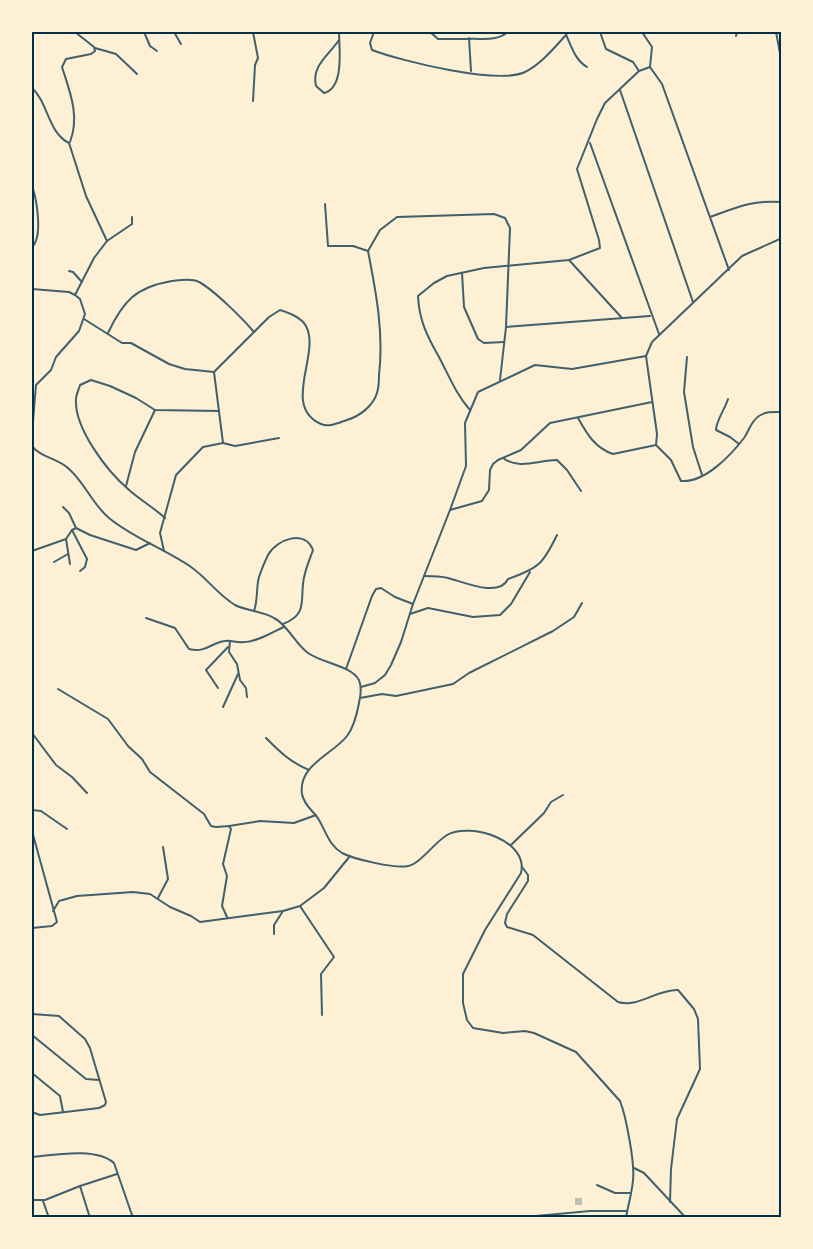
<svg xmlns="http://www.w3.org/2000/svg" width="813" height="1249" viewBox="0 0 813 1249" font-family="Quicksand,sans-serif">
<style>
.building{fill:#bec0b2}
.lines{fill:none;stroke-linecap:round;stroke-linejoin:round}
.minor{stroke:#3f606c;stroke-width:2}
.tertiary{stroke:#3f606c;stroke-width:2}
.neatline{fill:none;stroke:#003049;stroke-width:2}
</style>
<rect width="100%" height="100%" fill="#fdf0d5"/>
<!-- building -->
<rect class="building" x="575" y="1198" width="7" height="7"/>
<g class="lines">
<!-- minor -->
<g class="minor">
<polyline points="144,32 150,46 157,51"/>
<polyline points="174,32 181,44"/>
<path d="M339,32C339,47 345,88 324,93L316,86C311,66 329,55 339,40"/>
<path d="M374,32L370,43L372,50C401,61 498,85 525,72C541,64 554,48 566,35L568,32"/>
<path d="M430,32L438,39C448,39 458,39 467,39C483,38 495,42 508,32"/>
<polyline points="600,32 606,49 633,62 639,71"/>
<polyline points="642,32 652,47 650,67"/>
<polyline points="776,32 780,53"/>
<path d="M566,35C572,47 575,60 587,67"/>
<polyline points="736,36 737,32"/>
<polyline points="469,38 471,71"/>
<polyline points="95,48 116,54 137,74"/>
<polyline points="650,67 662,84 729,270"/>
<path d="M32,88C48,102 48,133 69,143L86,196L107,241L94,258L75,295"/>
<polyline points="620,90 693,302"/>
<polyline points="253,101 255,65 258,58 253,32"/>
<path d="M70,142C80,116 70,92 62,67L66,59L91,54L95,51L94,47L75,32"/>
<polyline points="590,143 659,334"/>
<path d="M32,186C37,200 43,237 32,247"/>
<polyline points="325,204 328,246 353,246 368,251 380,230 397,217 494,214 505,218 510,228 506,327 500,380"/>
<path d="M710,217C738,207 751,200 782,202"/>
<polyline points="107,241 132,224 132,217"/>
<polyline points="569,260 622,318"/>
<polyline points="69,271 73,272 82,282"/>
<polyline points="462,273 464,307 478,339 484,343 504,342"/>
<polyline points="84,319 122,343 131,343 169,364 185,369 214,372"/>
<polyline points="506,327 650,316"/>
<path d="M108,333C123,301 136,287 172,281C180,280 192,278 199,282C214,290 243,319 254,332"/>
<polyline points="687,357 684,392 693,447 702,475"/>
<path d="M214,372L269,317L280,310C290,313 301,317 306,326C321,354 281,406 321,424C329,428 340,422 347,420C360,416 373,406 377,393C379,387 379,380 379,375C384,333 376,292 368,251"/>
<path d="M728,399C725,409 716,421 716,430L730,437L739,444"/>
<path d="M470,410C456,394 449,376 439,357C427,336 419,320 418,296L434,283L447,276L484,268L569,260L600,248L599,240L577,169L597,119L605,103L639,71L650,67"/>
<path d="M578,418C587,434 595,448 613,454L656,445L657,434L646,356L652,342L742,256L782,238"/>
<polyline points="223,443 235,446 279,438"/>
<path d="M656,445L671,460L681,481C705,483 731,455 744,438C749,431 751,421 759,416C767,411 773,412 782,412"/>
<path d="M503,458C519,470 539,460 557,460L567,470L581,491"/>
<polyline points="126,486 135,452 155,410"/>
<polyline points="63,507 69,513 76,528"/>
<polyline points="450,510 482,501 489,490 490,470 493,464 498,460 521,450 550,423 652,402"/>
<path d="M165,518C153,507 140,500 128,489C107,471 74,428 76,399C76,395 79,389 80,385L91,380L110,386L136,398L155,410L219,411"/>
<polyline points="72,530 87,559 85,567 80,571"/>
<polyline points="66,539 70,564"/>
<polyline points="32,551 66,539 72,530 76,528 90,535 136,550 150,543"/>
<polyline points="164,551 160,533 176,475 203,447 223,443 214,372"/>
<polyline points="54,562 68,554"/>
<path d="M424,576C432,576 440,576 448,578C464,582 499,598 508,579C539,568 543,564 557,535"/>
<path d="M254,611C258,600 256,588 259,577C261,571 265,561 268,555C277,539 305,529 313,550C309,561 304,572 303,584C301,603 306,615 283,624"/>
<polyline points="410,614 428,608 473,617 500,615 511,604 530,572"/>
<path d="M146,618L175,628L189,649C207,653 210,643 225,641C231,640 237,643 244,642C257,642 272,632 284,627"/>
<polyline points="230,641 229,652 237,664 240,680 246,688 247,697"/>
<polyline points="346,669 372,596 376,589 381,588 395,597 413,604"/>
<polyline points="361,687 375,683 385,675 391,665 401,642 413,604 450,510 466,466 465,423 478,392 535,365 572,369 646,356"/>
<polyline points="218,688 206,670 228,647"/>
<polyline points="58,689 108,719 128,746 142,759 150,772 204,814 211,826 216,827 229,826 231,829 223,864 227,876 222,906 227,917"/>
<polyline points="360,698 382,694 396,696 453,684 469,673 553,631 574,617 582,603"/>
<polyline points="223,707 238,674"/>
<polyline points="32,733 56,765 72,777 87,793"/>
<path d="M266,738C280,752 290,762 309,770"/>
<polyline points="32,810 41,811 67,829"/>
<polyline points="229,826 260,821 294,823 316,815"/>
<polyline points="32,831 57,922 52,926 32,928"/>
<polyline points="511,845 544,813 551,802 563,795"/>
<path d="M522,867L528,875V881L507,914L505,923L507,927L533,935L618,1002C639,1008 657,989 678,990L694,1009L698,1019L700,1069L677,1119L671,1169L670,1202"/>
<polyline points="158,898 168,879 163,847"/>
<polyline points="300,906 334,957 321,974 322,1015"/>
<polyline points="53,911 59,901 77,896 133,892 150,894 170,907 191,916 200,922 283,911 300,906 324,888 350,856"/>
<polyline points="274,934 274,925 283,911"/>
<polyline points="32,1014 59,1016 85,1039 90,1048 106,1102 105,1105 99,1108 40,1115 32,1112"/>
<polyline points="32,1035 86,1079 99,1080"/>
<polyline points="32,1073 60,1096 63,1112"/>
<path d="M32,1157C54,1155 96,1147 114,1163L133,1218"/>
<polyline points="634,1168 644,1173 686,1218"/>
<polyline points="597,1185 615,1193 631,1193"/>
<polyline points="80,1186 90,1218"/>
<polyline points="32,1200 45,1200 80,1186 117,1174"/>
<polyline points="43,1201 49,1218"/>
<polyline points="514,1218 590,1211 627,1211"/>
</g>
<!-- tertiary -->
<g class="tertiary">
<polyline points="32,289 69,292 75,295 80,299 85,314 79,331 56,357 51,370 36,385 32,433"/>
<path d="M32,446C41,458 58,458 69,469C85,483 93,505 109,518C133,538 165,549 191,567C207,578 218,595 235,605C247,611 262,611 274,618C288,625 295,644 308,653C324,664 350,665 359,680C362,688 361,695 359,703C357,714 354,727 347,736C332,755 298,765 302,794C304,806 314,811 319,820C326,832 329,845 342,853C353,859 396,869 408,866C420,864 435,842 447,835C470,822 529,840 521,873L485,930L463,974V1003L467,1020L473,1028L503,1033L525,1031L534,1033L576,1052L620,1101C626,1116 635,1163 633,1180C632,1193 628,1205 626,1218"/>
</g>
</g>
<!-- border -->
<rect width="813" height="1249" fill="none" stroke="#fdf0d5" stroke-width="66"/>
<rect x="33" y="33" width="747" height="1183" class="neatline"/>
</svg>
